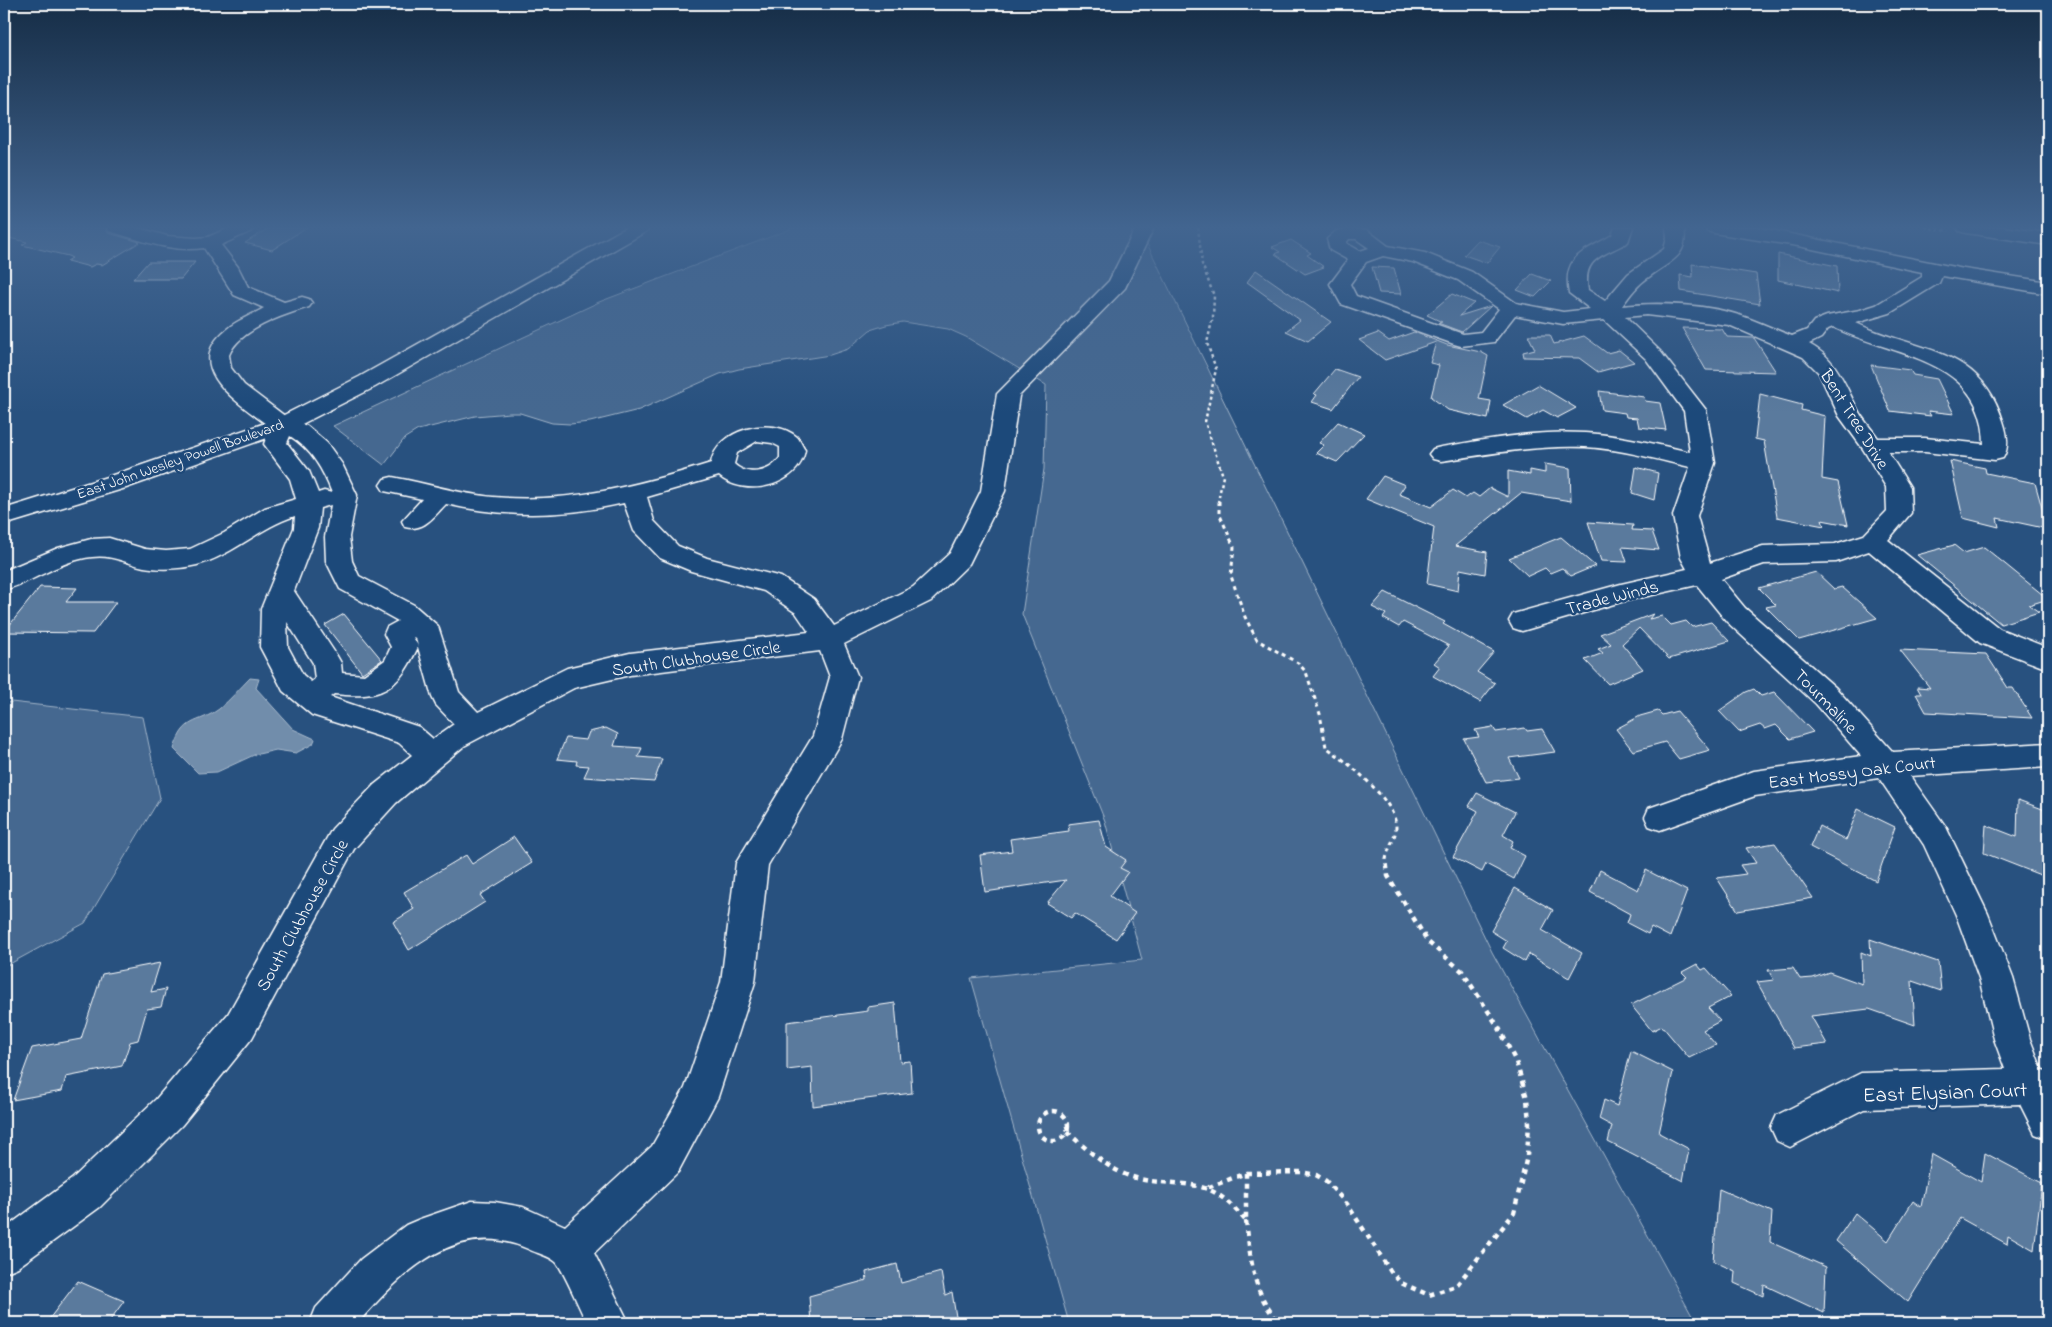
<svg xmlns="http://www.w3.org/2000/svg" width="2052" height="1327" viewBox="0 0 2052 1327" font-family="'Indie Flower',sans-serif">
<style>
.green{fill:#446890;stroke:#a2b4c8}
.water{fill:#718dab;stroke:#aabbcd}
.building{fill:#5a7a9d;stroke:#fff}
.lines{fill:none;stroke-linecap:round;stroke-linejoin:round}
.minor-casing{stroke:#fff;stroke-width:3}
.major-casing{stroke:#fff;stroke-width:3}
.path-far2{stroke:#fff;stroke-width:2.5;stroke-dasharray:3 3;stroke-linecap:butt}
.path-far1{stroke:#fff;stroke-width:3;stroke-dasharray:4 4;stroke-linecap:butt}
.path{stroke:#fff;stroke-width:4.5;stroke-dasharray:5 5;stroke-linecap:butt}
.minor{fill:#1f4a7a;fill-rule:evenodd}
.major{fill:#1f4a7a;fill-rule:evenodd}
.labels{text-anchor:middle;stroke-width:5;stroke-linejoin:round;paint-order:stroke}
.far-street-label{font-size:15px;fill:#fff;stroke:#1f4a7a}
.street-label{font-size:18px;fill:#fff;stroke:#1f4a7a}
.near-street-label{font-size:21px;fill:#fff;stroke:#1f4a7a}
</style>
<rect width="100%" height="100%" fill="#28517f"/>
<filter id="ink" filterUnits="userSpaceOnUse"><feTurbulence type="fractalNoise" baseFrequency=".02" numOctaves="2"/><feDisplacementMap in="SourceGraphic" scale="10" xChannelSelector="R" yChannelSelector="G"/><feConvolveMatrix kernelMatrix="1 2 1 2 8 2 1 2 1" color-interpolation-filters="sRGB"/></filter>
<g filter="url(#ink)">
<!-- green -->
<g class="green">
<polygon points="796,227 1139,227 1492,952 1696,1323 1069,1323 971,978 1142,960 1105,821 1022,614 1044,469 1046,385 966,337 948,329 903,322 886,325 870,330 848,349 830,355 739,369 720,374 639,410 590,422 570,424 552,423 520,413 510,413 475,416 418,430 405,438 384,465 333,426 599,302"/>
<polygon points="11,702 143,717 160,798 85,923 4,967 4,704"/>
</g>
<!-- water -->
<path class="water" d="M250,678L259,679L256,688L293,729L315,739L313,744L296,753L276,750L254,755L217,772L198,773L174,749C184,716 197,725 219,709C230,700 240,688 250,678Z"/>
<!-- building -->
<g class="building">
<polygon points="4,227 105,227 108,233 140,242 102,265 96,264 90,267 67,261 72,258 68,256 22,245 27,242 4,237"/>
<polygon points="270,227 307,227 272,250 245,243"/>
<polygon points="1291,240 1311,253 1307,255 1324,267 1305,274 1275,254 1280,252 1272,247"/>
<polygon points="1478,240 1500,247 1487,263 1464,255"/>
<polygon points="1778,254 1837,266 1838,293 1778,280"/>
<polygon points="148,262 195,262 181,279 133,279"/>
<polygon points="1692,264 1756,274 1760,304 1681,291 1680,275 1693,277"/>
<polygon points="1372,267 1394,268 1401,294 1379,293"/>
<polygon points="1256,270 1331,322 1308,341 1286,331 1300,320 1247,282"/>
<polygon points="1532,274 1551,281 1535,297 1517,290"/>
<polygon points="1452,294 1474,303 1459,316 1491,306 1462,332 1438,323 1442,322 1427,315"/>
<polygon points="1682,328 1722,329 1727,337 1754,338 1776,372 1706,370"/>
<polygon points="1414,332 1447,345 1481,352 1488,356 1479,399 1491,401 1488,419 1448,410 1431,397 1439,365 1430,363 1436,342 1385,360 1359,340 1378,333 1389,341"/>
<polygon points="1528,335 1550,335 1554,344 1584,336 1607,353 1619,350 1634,362 1598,372 1579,358 1524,357 1523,352 1535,349"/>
<polygon points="1871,365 1910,370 1913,375 1937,379 1954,414 1928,411 1931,416 1890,411"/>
<polygon points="1335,369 1358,377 1333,409 1312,402 1317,395 1314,394"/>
<polygon points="1538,385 1576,408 1557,418 1543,410 1527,419 1503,405"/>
<polygon points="1599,391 1644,397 1645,401 1660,403 1666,430 1639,427 1637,418 1626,417 1625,413 1602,410"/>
<polygon points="1760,394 1802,405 1801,410 1825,416 1822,479 1838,482 1848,525 1822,520 1824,526 1777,517 1764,441 1755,439"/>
<polygon points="1338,422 1364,434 1337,462 1316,453 1324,445 1319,443"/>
<polygon points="1950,461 1985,468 1986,473 2035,483 2048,529 1997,518 1999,527 1963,518"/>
<polygon points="1545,464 1570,468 1571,501 1521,493 1455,546 1487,552 1485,574 1460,569 1458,591 1427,584 1434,527 1366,499 1383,476 1405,485 1399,494 1431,507 1453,490 1466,498 1473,493 1479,497 1490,488 1508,497 1508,471 1530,475 1530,470 1545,473"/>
<polygon points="1636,467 1658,473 1654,500 1632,493"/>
<polygon points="1588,522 1633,525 1632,530 1652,531 1659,550 1622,547 1627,562 1601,561"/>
<polygon points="1561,537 1595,566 1571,576 1562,568 1550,573 1545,568 1528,576 1509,558"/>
<polygon points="1954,545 1964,553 1984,547 2048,599 2029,605 2039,612 2001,624 1917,555"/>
<polygon points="1816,572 1834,589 1842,587 1877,618 1799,640 1766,607 1776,605 1759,588"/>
<polygon points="40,587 77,588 66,602 116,602 93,633 4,632"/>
<polygon points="1385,592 1445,622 1443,624 1494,652 1477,672 1495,683 1480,702 1433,676 1440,667 1434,663 1449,646 1403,622 1399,627 1383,618 1386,614 1372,607"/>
<polygon points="344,614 382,660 362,673 325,625"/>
<polygon points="1653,614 1649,619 1662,616 1671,625 1686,621 1692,627 1711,622 1729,641 1669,659 1639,628 1622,644 1643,669 1608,684 1585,660 1603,653 1598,649 1611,644 1600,634"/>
<polygon points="1900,650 1986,654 2008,688 2013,688 2032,718 1926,712 1916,694 1921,694 1917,687 1930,688"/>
<polygon points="1754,689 1761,696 1774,692 1813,732 1790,739 1776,725 1765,729 1760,725 1739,732 1719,711 1746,692"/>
<polygon points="1658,711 1662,715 1677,711 1710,750 1679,759 1665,742 1633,751 1616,729 1640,716"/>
<polygon points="1493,727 1496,732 1525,728 1527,731 1542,729 1555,752 1509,758 1519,778 1486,782 1464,739 1479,737 1475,730"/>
<polygon points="606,728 618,734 614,746 642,748 638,757 662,759 654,782 584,777 589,766 576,765 577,761 557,759 566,738 586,740 589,732"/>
<polygon points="1477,793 1515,812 1503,835 1513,841 1510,848 1525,856 1514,879 1486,864 1482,872 1453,857 1478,811 1469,806"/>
<polygon points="2018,800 2048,811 2048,878 1984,853 1986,825 2017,837"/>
<polygon points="1858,809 1895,827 1876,881 1810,847 1819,826 1846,840"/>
<polygon points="1099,820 1106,847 1126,860 1120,868 1128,872 1110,896 1135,913 1116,939 1075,913 1071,918 1047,903 1066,880 985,892 980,855 1012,851 1010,839 1069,831 1068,824"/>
<polygon points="514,837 532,863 480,895 485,902 409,950 393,922 414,909 404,892 466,855 472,864"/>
<polygon points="1775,843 1813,898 1738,911 1717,878 1746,874 1740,865 1756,863 1746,848"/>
<polygon points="1600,870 1638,890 1646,870 1687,891 1670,937 1651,927 1648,934 1627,923 1630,914 1590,892"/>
<polygon points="1515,888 1553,910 1542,930 1582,953 1569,978 1529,954 1525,962 1503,948 1507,941 1491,931"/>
<polygon points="1870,939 1938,962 1941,991 1912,981 1915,1025 1869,1009 1811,1016 1827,1044 1794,1048 1757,982 1774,980 1768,970 1793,968 1800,979 1813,978 1829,972 1862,984 1861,952 1871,956"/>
<polygon points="160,963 151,992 166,989 161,1007 147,1009 138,1040 130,1042 122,1066 66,1077 62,1091 13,1100 32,1048 81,1039 102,974"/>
<polygon points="1697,964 1702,970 1706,968 1731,996 1708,1008 1720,1021 1703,1030 1716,1045 1689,1058 1662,1026 1652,1031 1631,1005 1687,977 1682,972"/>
<polygon points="895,1003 900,1062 910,1061 912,1093 813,1106 812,1067 787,1070 787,1022 868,1011 868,1007"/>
<polygon points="1631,1051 1673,1072 1659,1133 1689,1149 1683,1181 1608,1142 1612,1126 1599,1119 1604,1100 1617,1106"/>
<polygon points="1985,1153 2042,1183 2034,1250 2008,1235 2007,1244 1960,1218 1908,1302 1836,1241 1855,1213 1888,1241 1913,1201 1921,1207 1931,1154 1981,1182"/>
<polygon points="1719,1189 1772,1212 1770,1242 1826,1267 1824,1313 1764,1285 1763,1296 1734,1283 1735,1271 1713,1261"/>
<polygon points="897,1264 901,1283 941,1272 945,1295 952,1292 957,1323 893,1323 892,1318 872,1323 811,1323 809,1296 867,1280 866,1272"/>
<polygon points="78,1281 124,1301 108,1323 46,1323"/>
</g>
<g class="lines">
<!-- minor casing -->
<g class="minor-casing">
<g id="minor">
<path d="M107,227H135L167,236L196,238L208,237L231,227H254L252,231L221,245L238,267L248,287L284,302L302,297L309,299L312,303L309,307C284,315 239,329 229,355L231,368L244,385L290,420L307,426L327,443L342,464L357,495L349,537L352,561L359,576L414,605L438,626L459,692L478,712L567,668L630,653L809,632L796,613L764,591L691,571L660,558L634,531L624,503C564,517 506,518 446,504C434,516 424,532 405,527L402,521L422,499L384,491L380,485L384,479L392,477C426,483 459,494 493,497C568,504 640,485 711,463C717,429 772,415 797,437C800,440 802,446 805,450C799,487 745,498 719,476L647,497L654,521L678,546L707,558L781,577L814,599L834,626L913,587L950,553L981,491L997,394L1109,281L1136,227H1154L1125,288L1019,396L1005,491L969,564L931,601L844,644L858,677L842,739L768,865L755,982L718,1097L678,1172L594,1253L629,1323H587C581,1312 563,1269 556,1262C550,1256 536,1253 528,1249C457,1217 401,1273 358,1323H310L316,1308L361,1259L406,1225L420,1219L472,1201L495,1202L523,1207L565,1226L652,1146L685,1088L721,982L736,863L813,736L830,677L820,651L630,675L574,688L464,746L396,803L354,849L252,1038L182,1125L100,1207L18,1267L4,1273V1229L72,1179L156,1099L228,1014L332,829L374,785L412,755L399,743L312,715L283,691L279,683L260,647L261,609L294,528L295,516C260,527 233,555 197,565C181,569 160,570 144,567C126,563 111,554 92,557C61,560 34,582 4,590V571L58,548L91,539L109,538L145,549L166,551L190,549L224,533L265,508L296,499L290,479L264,444L270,427C240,404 179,367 227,329C237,320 252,315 264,308L234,295L204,248C172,253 140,240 109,231ZM290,436C312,450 323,470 332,493L324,491L318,493L309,471L287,443ZM757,441L772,443L780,447V458C769,473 748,477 734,464L737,453ZM331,505L325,537L326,561L340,589L398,621L387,627L384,634L391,647L385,660L364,675L342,673L341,663L337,656L294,591L318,528L320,508ZM287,622L313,663L315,679L311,682L303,675L288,647ZM413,637L416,638L418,646ZM418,647L432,697L436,705L454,724L433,739L419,727L330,697L334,694C382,699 397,691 418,647Z"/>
<path d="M1615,227H1633L1628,242C1604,256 1582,257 1588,290L1605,301L1628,274L1664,249L1667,238L1666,227H1684C1689,258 1669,261 1649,277C1638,284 1630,295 1622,306C1658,302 1707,304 1742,316C1759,322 1776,330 1792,336L1807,330L1814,321L1827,316L1860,310L1876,305L1922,277V272L1798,246L1714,233L1707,231L1705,227H1756L1964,269L2048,282V294L1942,276L1939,283L1890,313L1856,323C1915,352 1980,345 2003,421C2007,433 2010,447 2003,458L1995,460L1925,452H1888L1910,487L1911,513L1888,540L2000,629L2048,648V669L1980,643L1869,551L1836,562L1764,564L1721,579L1745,608L1836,688L1893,752L2048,743V767L1910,776L1946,827L1988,914L2013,978L2030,1039L2042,1070L2048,1071V1139L2035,1134L2020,1104L1864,1109L1790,1147L1777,1141L1771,1128L1777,1115L1861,1073L2005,1069L1994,1039L1979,978L1956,915L1924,845L1879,778L1755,796L1660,830L1649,826L1645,817L1649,808L1754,771L1861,756L1816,704L1727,622L1697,585L1621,602L1522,631L1513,628L1509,621L1513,614L1621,584L1687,569L1681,558L1673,516L1690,467C1655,459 1620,449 1585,447C1537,445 1489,454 1441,461L1433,459L1429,454L1433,449L1441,447C1489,439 1537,430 1585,433C1620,435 1655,444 1690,452L1684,411L1646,359L1604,320L1563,324L1515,315L1494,342L1461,346L1454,344L1341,304L1330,284L1348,260L1330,250L1327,239L1336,231L1349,228L1367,230L1388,246L1425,253L1472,272L1516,303L1563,312L1590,309L1569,293C1562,255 1585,252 1612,235ZM1349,239H1356L1369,248L1360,251L1346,243ZM1383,256L1413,262L1458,280L1499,309L1481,332L1463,334L1356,296L1350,284L1366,262ZM1646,315L1729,325L1803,357L1819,373L1839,416L1863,449L1886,487L1887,511L1864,535L1835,544L1763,546L1710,563L1697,516L1715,463L1706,410L1660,351L1625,317ZM1833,327C1892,357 1984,357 1984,444L1925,438H1878C1872,429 1864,421 1859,412C1845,386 1838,359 1809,344L1821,338L1828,329Z"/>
<polygon points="1957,227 2004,227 2048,233 2048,245 1966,233 1959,231"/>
</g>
</g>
<!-- major casing -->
<g class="major-casing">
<polygon id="major" points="627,227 649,227 647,231 375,387 290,430 126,488 4,525 4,509 110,476 274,420 359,377"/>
</g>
<!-- path-far2 -->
<g class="path-far2">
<polyline points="1198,227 1202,264 1214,296 1213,317 1207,343 1216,369 1205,422 1223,476 1218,502"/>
<polyline points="1925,227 1949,231"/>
</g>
<!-- path-far1 -->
<path class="path-far1" d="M1219,501V513L1234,547L1231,576L1245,617L1257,640L1298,663L1306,672L1320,714L1326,747C1346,761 1396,800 1396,827C1396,838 1387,849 1386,860"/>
<!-- path -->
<g class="path">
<circle cx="1053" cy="1126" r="15"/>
<path d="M1067,1132C1088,1150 1109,1171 1136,1178C1160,1185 1189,1180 1212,1191C1226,1198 1236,1210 1246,1221V1173L1207,1188"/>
<polyline points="1246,1173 1301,1172 1316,1175 1326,1181 1347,1204 1391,1272 1401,1283 1429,1295 1456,1286 1514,1213 1527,1156 1529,1123 1527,1098 1516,1062 1499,1028 1462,971 1428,942 1388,876 1386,859"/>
<path d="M1246,1221C1251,1259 1252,1294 1280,1323"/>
</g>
<!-- minor -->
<use href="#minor" class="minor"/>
<!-- major -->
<use href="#major" class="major"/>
</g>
</g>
<!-- sky -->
<linearGradient id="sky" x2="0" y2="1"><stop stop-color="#162d46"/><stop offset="0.55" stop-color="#426590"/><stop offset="1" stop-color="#426590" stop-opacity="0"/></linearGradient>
<rect width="2052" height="413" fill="url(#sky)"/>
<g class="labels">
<!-- far-street labels -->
<g class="far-street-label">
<text transform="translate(180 459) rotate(-19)" y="5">East John Wesley Powell Boulevard</text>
</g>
<!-- street labels -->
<g class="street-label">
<text transform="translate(1855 419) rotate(58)" y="6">Bent Tree Drive</text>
<text transform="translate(1612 597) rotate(-14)" y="6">Trade Winds</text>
<text transform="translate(696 658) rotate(-8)" y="6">South Clubhouse Circle</text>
<text transform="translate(1826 701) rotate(46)" y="6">Tourmaline</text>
<text transform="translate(1852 772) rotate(-7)" y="6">East Mossy Oak Court</text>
<text transform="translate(302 915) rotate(-61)" y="6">South Clubhouse Circle</text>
</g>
<!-- near-street labels -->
<g class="near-street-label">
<text transform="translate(1945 1092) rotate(-2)" y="7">East Elysian Court</text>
</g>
</g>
<!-- margin -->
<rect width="2052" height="1327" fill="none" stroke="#1f4a7a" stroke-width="20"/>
<rect x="10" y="10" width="2032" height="1307" fill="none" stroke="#fff" stroke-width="2" filter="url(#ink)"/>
</svg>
